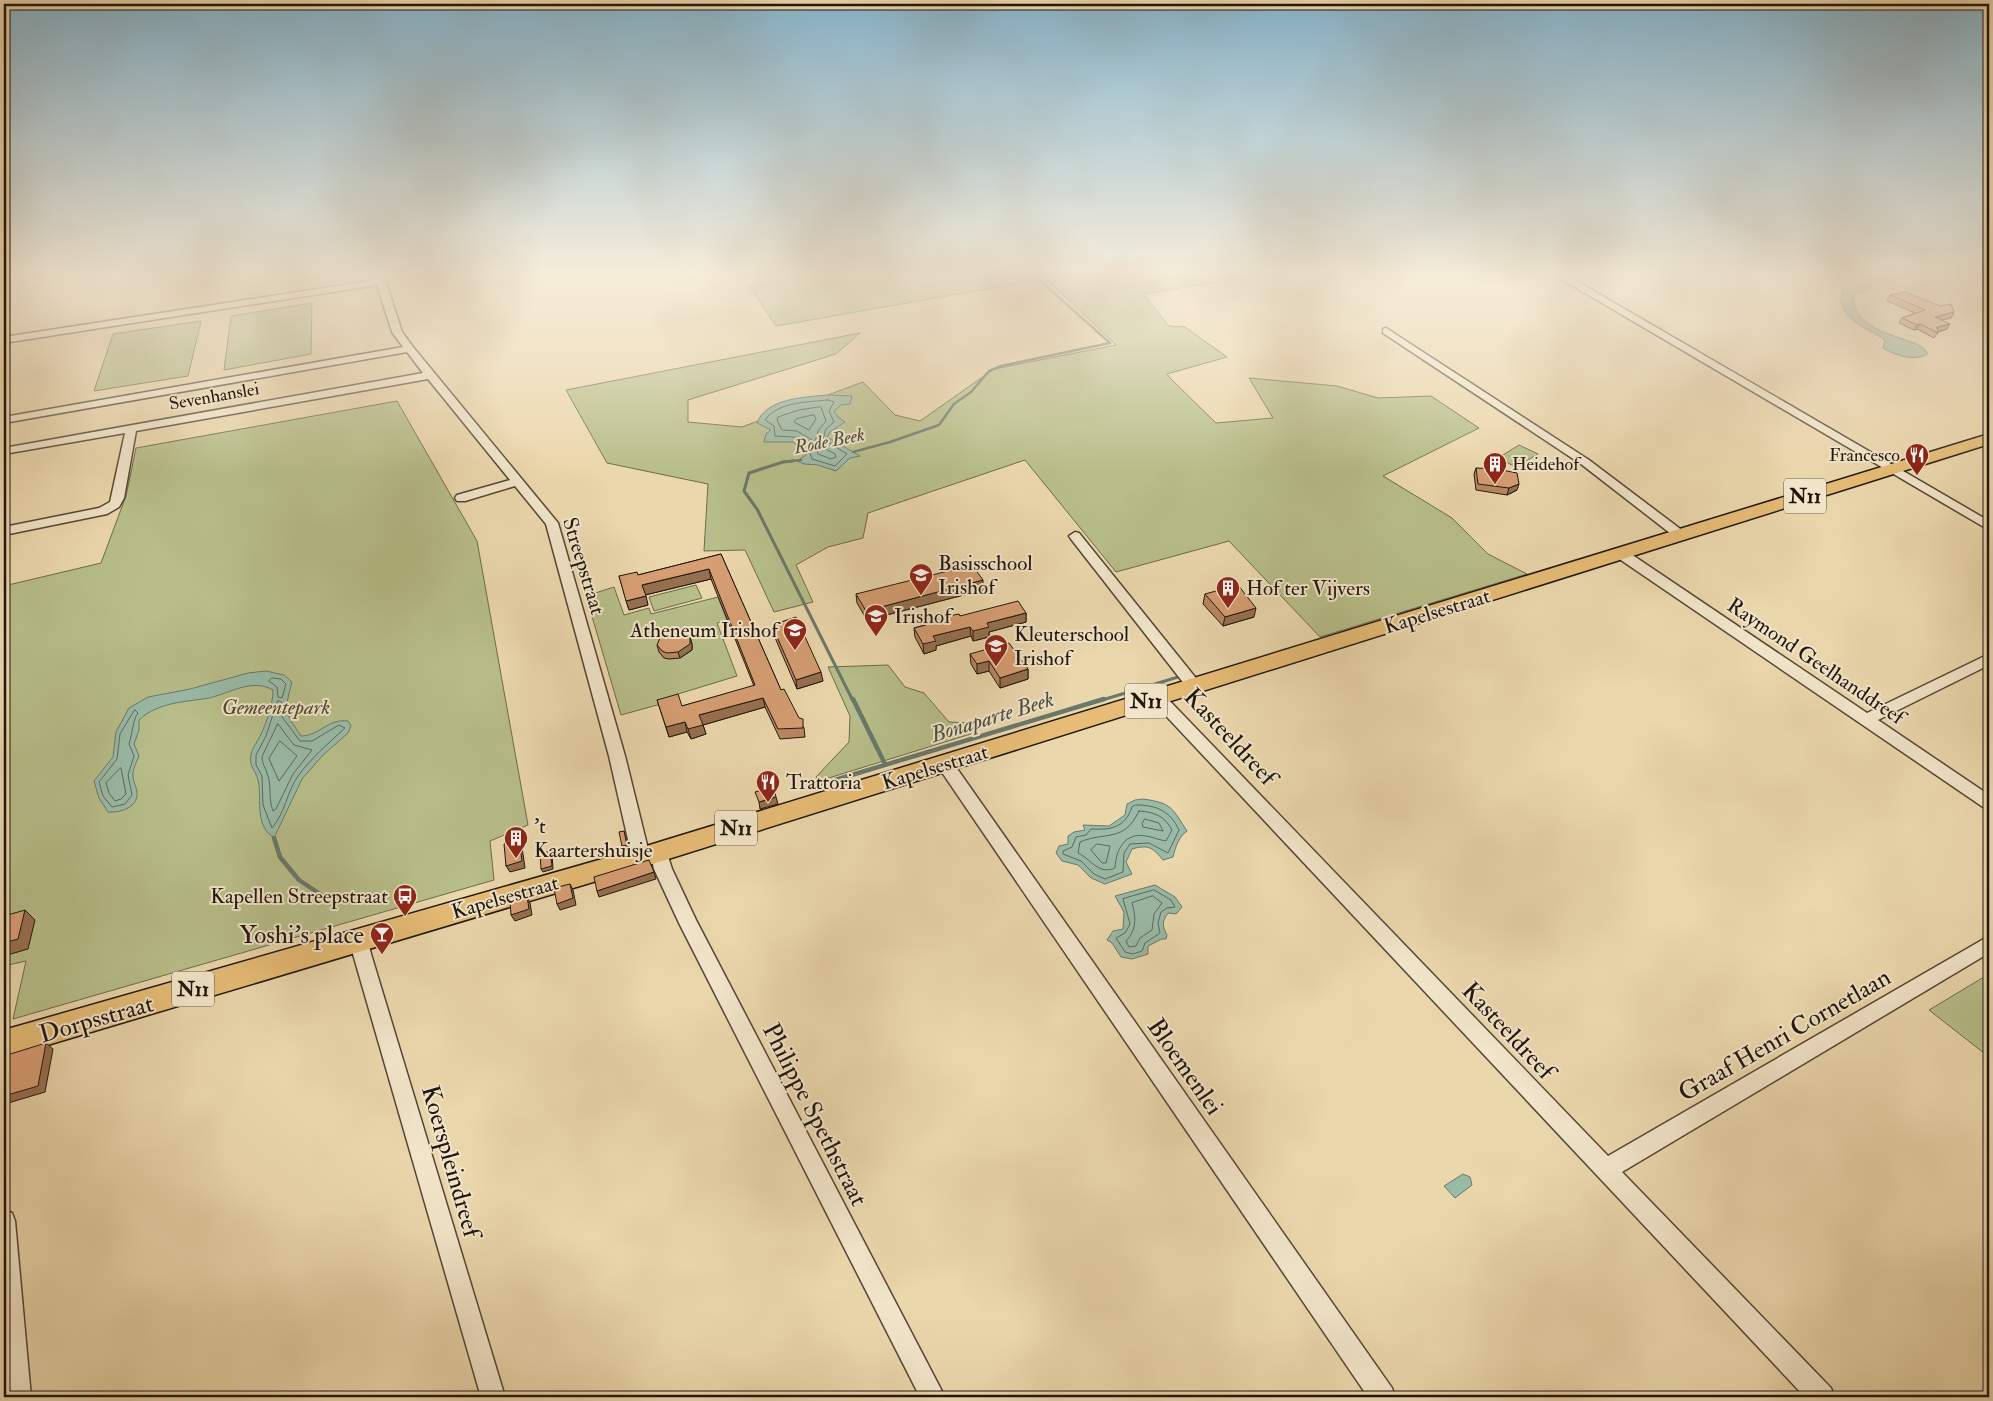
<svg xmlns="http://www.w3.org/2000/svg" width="1993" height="1401" viewBox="0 0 1993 1401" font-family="'IM FELL Double Pica',serif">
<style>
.green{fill:#b7be89;stroke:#6c6a4c}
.water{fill:#99baa7;stroke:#69786a}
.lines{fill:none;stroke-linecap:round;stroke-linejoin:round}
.shore{stroke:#5c685a;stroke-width:1}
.stream-far2{stroke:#69786a;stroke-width:2.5}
.stream-far1{stroke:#69786a;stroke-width:3}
.stream{stroke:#69786a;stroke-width:4.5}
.street-casing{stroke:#534636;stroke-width:3}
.primary-casing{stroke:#20160e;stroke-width:3}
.street{fill:#f2e5c9;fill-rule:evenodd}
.primary{fill:#e6bc76;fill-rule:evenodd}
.wall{fill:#b98863;stroke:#20160e}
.shaded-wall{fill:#966f50;stroke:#20160e}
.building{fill:#d79e73;stroke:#20160e}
.labels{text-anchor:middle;stroke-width:4;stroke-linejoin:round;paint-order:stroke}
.far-street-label{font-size:18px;fill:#20160e;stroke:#f2e5c9}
.far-poi-label{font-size:18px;fill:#20160e;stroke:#f2e5c9;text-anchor:end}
.far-water-label{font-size:19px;font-style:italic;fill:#4a4f44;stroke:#f2e5c9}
.shield{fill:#f2e5c9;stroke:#5f5446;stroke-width:1}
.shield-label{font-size:20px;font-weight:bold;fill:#20160e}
.poi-label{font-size:21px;fill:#20160e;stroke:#f2e5c9;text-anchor:start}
.street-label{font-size:21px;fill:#20160e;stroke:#f2e5c9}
.park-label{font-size:21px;font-style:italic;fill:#4d4833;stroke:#f2e5c9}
.water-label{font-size:22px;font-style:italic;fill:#4a4f44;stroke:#f2e5c9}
.near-street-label{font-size:25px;fill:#20160e;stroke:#f2e5c9}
.near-poi-label{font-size:25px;fill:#20160e;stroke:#f2e5c9;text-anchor:end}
</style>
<rect width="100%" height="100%" fill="#ebd7ac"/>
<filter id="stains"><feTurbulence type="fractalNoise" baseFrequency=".004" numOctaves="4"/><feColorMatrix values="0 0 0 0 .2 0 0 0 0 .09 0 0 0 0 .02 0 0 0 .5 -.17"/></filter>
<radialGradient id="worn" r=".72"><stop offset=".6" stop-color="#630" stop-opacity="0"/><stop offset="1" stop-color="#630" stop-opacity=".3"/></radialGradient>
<!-- green -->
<g class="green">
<polygon points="813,276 1041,276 1044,279 776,326 750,287"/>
<polygon points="1043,276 1254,276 1143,294 1169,326 1185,327 1227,357 1167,374 1171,379 1216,423 1273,418 1249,378 1337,386 1378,398 1431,396 1479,428 1383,476 1452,518 1488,554 1527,574 1320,637 1229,541 1116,572 1025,460 868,513 863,538 828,547 796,565 813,602 774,612 745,550 704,551 708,484 607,463 566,390 860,333 836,354 688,400 688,422 742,427 863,382 895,415 920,421 994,369 1116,345"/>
<polygon points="312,303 311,354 224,370 231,316"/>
<polygon points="201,321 188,376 94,391 113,334"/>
<polygon points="397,401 477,541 528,825 490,841 494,880 13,1019 26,961 4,966 4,586 101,563 126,496 136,448"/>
<polygon points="1519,445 1538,454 1516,467 1498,458"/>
<polygon points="696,585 702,598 654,611 649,597"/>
<polygon points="614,587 624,615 649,608 651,614 718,597 727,620 717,623 737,676 678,694 679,699 621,715 586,596"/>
<polygon points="888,665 905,687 924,693 949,722 970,723 977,732 819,781 816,777 849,742 850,716 828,667"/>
<polygon points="1989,974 1989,1057 1929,1010"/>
</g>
<!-- water -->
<g class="water">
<path d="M1833,276H1868L1871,281L1870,288L1866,291L1855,293L1853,300C1858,339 1921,335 1928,354C1914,362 1895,355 1883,348L1885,340C1870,329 1846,323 1841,301C1840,296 1843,290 1843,285Z"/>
<path d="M828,395L852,396L850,404L841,405L834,411L838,417L845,422L830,432L827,437L860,456L850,458L836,471L818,465L804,464L797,461L806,455L805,450L793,442H764L766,434L771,430L757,423C766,398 806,397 828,395Z"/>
<path d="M266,671L284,675L292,682C284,712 284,711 301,736C319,736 329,718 348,721L351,726L348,733L322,756L302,779L274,838C252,823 264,796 257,777C254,768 249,766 251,755C252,748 258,741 261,734C267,721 273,704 273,690C252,678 230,693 209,698C185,702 158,702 139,720V730L134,744L139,756C137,761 133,768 133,774C132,780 137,787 137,793C138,808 119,813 108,812L99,798L94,781L113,757L116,732L129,708L148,697L190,689L248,673Z"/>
<path d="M1143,799C1172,803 1172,808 1187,831C1179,836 1175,848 1173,857L1163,860C1153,848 1149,844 1132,849L1126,862L1132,874L1105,884L1091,878L1078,865L1062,861L1056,853L1059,846L1068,844V836L1074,832L1085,830L1083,825L1109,826L1125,815L1127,804L1135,800Z"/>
<path d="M1155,885L1175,897L1182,907L1176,914L1168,913C1162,921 1162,926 1167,935L1166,939H1162L1148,946V954L1132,959L1121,957L1112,943L1107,940L1113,931L1123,929L1124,912L1115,896Z"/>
<polygon points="1463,1174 1470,1177 1472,1185 1455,1198 1444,1186"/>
</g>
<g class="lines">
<!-- shore -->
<g class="shore">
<path d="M828,400L834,402L829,411L834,422L826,429L823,439L847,454L835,466L812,459L808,446L794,437L775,436L774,426L765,420C777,402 808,402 828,400Z"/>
<polygon points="821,407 826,421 818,431 815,442 797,431 782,430 777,420 778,417 799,410"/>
<polygon points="814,415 816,419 809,430 794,422 796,419"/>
<polygon points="818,445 835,454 836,457 831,459 818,454 816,448"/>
<polygon points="272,678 281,679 286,684 282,698 278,697 277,687 269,681"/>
<path d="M280,701L282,703V717L300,741H312L339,725L345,728C329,743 311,758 298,776C287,792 285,813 272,828L263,805L262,776L256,765V755L266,736L277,702Z"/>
<path d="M135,710L138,713C133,719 132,735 129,744L134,756L128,775L132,795L125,804L112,807L103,796L99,782L117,759L120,734Z"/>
<path d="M278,724L294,745L312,750L293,774L276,809L273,811C268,799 272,785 267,773C265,767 262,764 262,757Z"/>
<polygon points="280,741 297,756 279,781 269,759"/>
<polygon points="121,768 126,794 121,799 115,801 109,793 106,783"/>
<path d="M1136,805C1157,805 1170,811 1179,830L1168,853L1149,843L1130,844L1124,853L1123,872L1105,879L1094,874L1081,861L1063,854V851L1072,847L1076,837L1086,835L1091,829C1111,830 1125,828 1132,807Z"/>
<path d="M1139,811C1154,812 1165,816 1172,830L1166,841C1159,840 1153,837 1146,836C1125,832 1116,849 1115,868C1098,875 1092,860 1078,853L1080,842C1106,831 1124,843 1139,811Z"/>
<polygon points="1145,819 1159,823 1163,831 1143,827 1142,824"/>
<polygon points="1097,844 1110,846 1106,863 1102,863 1091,850"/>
<polygon points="1154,890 1171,900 1175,907 1167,908 1161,912 1158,923 1160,933 1145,943 1142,951 1133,954 1125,952 1116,938 1125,933 1130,924 1123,899"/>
<path d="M1153,896L1162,903L1154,914L1152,930L1140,938L1136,946L1129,947L1126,941C1137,930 1136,917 1132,903Z"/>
</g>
<!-- stream-far2 -->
<g class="stream-far2">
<polyline points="853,452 890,442 939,425 954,404 971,392 989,371 1001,366 1110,343 1035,276"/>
<polyline points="783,462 801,460"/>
</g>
<!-- stream-far1 -->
<g class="stream-far1">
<polyline points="793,461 783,462 749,473 744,491 757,509 853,701"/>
<polyline points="1099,701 1178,677"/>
</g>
<!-- stream -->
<g class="stream">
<polyline points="853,699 885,764"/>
<polyline points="815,786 1104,699"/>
<polyline points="274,838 280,857 299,880 335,904"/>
</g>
<!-- street casing -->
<g class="street-casing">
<g id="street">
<polygon points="374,276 384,276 402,332 413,347 558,523 625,756 650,857 647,862 641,864 635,862 632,857 609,756 546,524 515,486 465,501 457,501 455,498 457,495 510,480 428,379 136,431 124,498 119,507 107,514 4,535 4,527 99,508 110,502 125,433 4,454 4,448 423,373 407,352 4,423 4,417 403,347 392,332 377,285 4,343 4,337 376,280"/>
<polygon points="1556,276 1568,276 1989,521 1989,530"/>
<polygon points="1386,328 1589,460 1683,531 1685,534 1683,537 1675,537 1581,464 1383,333 1383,329"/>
<polygon points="1075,532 1079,533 1199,682 1201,686 1199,690 1189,690 1071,539 1069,536"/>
<polygon points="1620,549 1625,550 1867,713 1989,654 1989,665 1878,720 1989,795 1989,809 1983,807 1615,556 1614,553 1615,550"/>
<polygon points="1158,693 1163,694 1608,1156 1989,936 1989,953 1622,1172 1831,1388 1834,1397 1805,1397 1153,702 1151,698 1153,694"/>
<polygon points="945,758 951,760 1392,1388 1395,1397 1368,1397 939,768 937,764 939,760"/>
<polygon points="659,845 665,847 672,869 696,920 945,1397 920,1397 679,923 654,869 650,852 653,847"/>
<polygon points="360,932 366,934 371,954 505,1397 481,1397 353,954 351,940 354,934"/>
<polygon points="4,1210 12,1213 15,1221 31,1397 7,1397 4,1360"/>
</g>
</g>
<!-- primary casing -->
<g class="primary-casing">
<polygon id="primary" points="1989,434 1989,444 630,871 4,1058 4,1030 630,851"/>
</g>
<!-- street -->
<use href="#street" class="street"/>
<!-- primary -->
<use href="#primary" class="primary"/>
</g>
<!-- wall -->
<g class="wall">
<polygon points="1890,295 1954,312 1951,318 1942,320 1947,329 1938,332 1934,338 1917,329 1914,330 1899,323 1902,318 1915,313 1887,301"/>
<polygon points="1476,468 1517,490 1507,495 1476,490 1474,474"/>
<polygon points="721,554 781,690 804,728 805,737 780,739 765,707 703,725 706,734 691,739 687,732 669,737 657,700 682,706 754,686 711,579 645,595 648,605 629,610 619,576 638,575"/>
<polygon points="983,590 867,620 857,603 856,594"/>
<polygon points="1205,594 1254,617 1223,626 1203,604"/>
<polygon points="1026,613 1026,622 989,632 989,637 973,641 971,636 936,646 936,650 924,654 915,637 914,628 925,625 925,622 928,622 928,617 944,617 960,616"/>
<polygon points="775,624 823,681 797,689 776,640 774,630 776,630"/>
<polygon points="690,637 692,644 692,650 680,658 669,659 664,658 659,652 657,645"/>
<polygon points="970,654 1028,669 1028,679 1000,688 989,671 977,674 971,664"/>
</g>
<!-- shaded-wall -->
<g class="shaded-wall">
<polygon points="1954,312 1951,318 1931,323 1935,317"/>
<polygon points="1920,324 1917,329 1914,330 1917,325"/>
<polygon points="1950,324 1947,329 1937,332 1937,327"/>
<polygon points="1519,484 1517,490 1507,495 1509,488"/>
<polygon points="709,569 711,579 645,595 642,585"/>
<polygon points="983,580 983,590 867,620 866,611"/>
<polygon points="646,596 648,605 629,610 626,601"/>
<polygon points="1256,608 1254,617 1223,626 1225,617"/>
<polygon points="1026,613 1026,622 989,632 989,637 973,641 973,631 987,623"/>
<polygon points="970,627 971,636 936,646 936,650 924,654 923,644 933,636"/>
<polygon points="690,637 692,644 692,650 680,658 678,652"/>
<polygon points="989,661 989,671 977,674 977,664"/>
<polygon points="1028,669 1028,679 1000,688 1000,678"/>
<polygon points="821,672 823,681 797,689 796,680"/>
<polygon points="763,698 765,707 703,725 706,734 691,739 688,729 699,715"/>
<polygon points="685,722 687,732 669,737 666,727"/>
<polygon points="776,797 778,804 760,809 759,802"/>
<polygon points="624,831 628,848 623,850 622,846"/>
<polygon points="519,840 522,847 525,868 510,872 506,866"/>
<polygon points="550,851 552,854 553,869 543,872 541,869"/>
<polygon points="654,872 656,879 599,897 597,891"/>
<polygon points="570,884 573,890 576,905 560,910 557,904"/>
<polygon points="527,896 530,903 532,915 515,921 511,915"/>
<polygon points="25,910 35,920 28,949 4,956 4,943"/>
<polygon points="46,1043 53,1049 45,1092 5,1104 4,1102 4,1096"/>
</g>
<!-- building -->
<g class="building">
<polygon points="1905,292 1940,306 1951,304 1954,312 1935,317 1950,324 1937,327 1938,333 1920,324 1917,325 1902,318 1925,310 1890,295"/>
<polygon points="1476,468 1497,469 1517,473 1519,484 1509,488 1478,484"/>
<polygon points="721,554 781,690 784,689 799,718 803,719 803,728 778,729 763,698 699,715 703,725 688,729 685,722 666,727 657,700 678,694 682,706 755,685 709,569 642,585 646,596 626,601 619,576 637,572 638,575"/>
<polygon points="972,565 983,580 866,611 856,594"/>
<polygon points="1238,585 1256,608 1225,617 1205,594"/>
<polygon points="1018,601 1026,613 987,623 989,627 973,631 970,627 933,636 936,641 923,644 914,628 926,625 925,622 931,621 928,617 942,613 944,617 959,614 960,616"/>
<polygon points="796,617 821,672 796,680 774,630 778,629 775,624"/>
<polygon points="680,631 690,637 690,644 678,652 667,653 662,651 657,645 660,638 669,633"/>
<polygon points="1009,643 1028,669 1000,678 989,661 977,664 970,654"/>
<polygon points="773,787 776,797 759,802 755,792"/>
<polygon points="624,831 627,845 622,846 619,832"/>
<polygon points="519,840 522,861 506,866 504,844"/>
<polygon points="550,851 552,866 541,869 540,854"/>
<polygon points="649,860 654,872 597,891 594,877"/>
<polygon points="570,884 573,898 557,904 554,888"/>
<polygon points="527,896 529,909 511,915 510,902"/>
<polygon points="25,910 18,939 4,943 4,916"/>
<polygon points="46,1043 38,1086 4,1096 4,1056"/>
</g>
<!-- sky -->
<linearGradient id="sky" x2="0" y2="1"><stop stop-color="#88b6ce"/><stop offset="0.58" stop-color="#f6edda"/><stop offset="1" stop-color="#f6edda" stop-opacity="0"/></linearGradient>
<rect width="1993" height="472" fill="url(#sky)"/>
<!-- icons -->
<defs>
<g id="restaurant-pin" transform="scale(1.25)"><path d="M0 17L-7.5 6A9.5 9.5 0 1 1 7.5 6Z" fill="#8f2418" stroke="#f2e5c9"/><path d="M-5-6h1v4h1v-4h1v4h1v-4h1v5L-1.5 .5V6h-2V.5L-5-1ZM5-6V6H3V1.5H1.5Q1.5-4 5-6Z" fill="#fff"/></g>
<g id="building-pin" transform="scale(1.25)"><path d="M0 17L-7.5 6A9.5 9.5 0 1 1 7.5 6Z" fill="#8f2418" stroke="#f2e5c9"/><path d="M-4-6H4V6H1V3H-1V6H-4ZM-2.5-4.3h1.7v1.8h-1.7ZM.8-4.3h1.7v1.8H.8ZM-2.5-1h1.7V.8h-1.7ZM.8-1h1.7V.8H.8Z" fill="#fff"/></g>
<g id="school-pin" transform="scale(1.25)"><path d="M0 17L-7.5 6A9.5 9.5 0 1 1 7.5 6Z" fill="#8f2418" stroke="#f2e5c9"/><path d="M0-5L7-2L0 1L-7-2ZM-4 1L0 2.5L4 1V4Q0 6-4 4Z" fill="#fff"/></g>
<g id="bus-pin" transform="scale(1.25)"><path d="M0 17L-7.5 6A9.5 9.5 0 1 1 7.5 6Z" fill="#8f2418" stroke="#f2e5c9"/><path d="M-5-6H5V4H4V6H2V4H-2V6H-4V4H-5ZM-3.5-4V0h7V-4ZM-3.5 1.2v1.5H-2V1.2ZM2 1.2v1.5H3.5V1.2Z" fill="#fff"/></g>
<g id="bar-pin" transform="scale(1.25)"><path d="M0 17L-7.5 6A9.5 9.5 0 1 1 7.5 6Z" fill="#8f2418" stroke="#f2e5c9"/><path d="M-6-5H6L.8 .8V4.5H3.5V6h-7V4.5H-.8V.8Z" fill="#fff"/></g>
</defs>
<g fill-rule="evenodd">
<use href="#restaurant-pin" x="1917" y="455"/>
<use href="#building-pin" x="1495" y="464"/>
<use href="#school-pin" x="921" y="575"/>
<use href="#building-pin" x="1228" y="588"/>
<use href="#school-pin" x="876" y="616"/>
<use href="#school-pin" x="795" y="630"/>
<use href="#school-pin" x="996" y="646"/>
<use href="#restaurant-pin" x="768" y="782"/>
<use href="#building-pin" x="516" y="838"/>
<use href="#bus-pin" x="405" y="896"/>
<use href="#bar-pin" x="382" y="934"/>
</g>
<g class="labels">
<!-- far-street labels -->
<g class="far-street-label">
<text transform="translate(214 396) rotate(-10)" y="6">Sevenhanslei</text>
</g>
<!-- far-poi labels -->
<g class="far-poi-label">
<text x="1900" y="461">Francesco</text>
<text x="1512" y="470" text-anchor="start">Heidehof</text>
</g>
<!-- far-water labels -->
<g class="far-water-label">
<text transform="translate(829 440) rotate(-11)" y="7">Rode Beek</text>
</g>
<!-- shield labels -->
<g class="shield">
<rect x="1784" y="478.5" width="42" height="35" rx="4"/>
<rect x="1125" y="683.5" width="42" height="35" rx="4"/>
<rect x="715" y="810.5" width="42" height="35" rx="4"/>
<rect x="172" y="971.5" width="42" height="35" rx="4"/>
</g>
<g class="shield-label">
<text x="1805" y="503">N11</text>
<text x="1146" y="708">N11</text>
<text x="736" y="835">N11</text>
<text x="193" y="996">N11</text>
</g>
<!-- poi labels -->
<g class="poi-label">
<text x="938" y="570">Basisschool<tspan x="938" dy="24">Irishof</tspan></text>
<text x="1246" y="595">Hof ter Vijvers</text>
<text x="894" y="623">Irishof</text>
<text x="778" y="637" text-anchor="end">Atheneum Irishof</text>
<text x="1014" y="641">Kleuterschool<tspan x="1014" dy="24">Irishof</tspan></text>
<text x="786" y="789">Trattoria</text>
<text x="534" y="833">'t<tspan x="534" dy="24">Kaartershuisje</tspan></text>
<text x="388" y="903" text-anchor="end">Kapellen Streepstraat</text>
</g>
<!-- street labels -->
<g class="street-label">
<text transform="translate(584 566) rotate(73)" y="7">Streepstraat</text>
<text transform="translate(1437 611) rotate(-17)" y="7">Kapelsestraat</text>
<text transform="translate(1816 661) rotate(34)" y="7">Raymond Geelhanddreef</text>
<text transform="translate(935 767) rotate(-17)" y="7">Kapelsestraat</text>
<text transform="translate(505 897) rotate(-16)" y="7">Kapelsestraat</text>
</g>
<!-- park labels -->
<g class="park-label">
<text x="276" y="714">Gemeentepark</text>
</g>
<!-- water labels -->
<g class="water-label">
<text transform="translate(992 716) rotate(-17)" y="8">Bonaparte Beek</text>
</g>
<!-- near-street labels -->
<g class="near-street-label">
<text transform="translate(1231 736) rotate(47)" y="9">Kasteeldreef</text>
<text transform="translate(96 1018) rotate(-16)" y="9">Dorpsstraat</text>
<text transform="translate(1509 1030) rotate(47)" y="9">Kasteeldreef</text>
<text transform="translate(1784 1034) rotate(-30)" y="9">Graaf Henri Cornetlaan</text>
<text transform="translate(1186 1066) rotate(55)" y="9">Bloemenlei</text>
<text transform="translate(816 1114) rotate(63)" y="9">Philippe Spethstraat</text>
<text transform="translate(452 1161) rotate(74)" y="9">Koerspleindreef</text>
</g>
<!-- near-poi labels -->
<g class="near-poi-label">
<text x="364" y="943">Yoshi’s place</text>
</g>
</g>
<!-- margin -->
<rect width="1993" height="1401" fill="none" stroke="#ebd7ac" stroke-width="20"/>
<rect x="5" y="5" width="1983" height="1391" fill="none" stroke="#20160e" stroke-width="2.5"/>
<rect x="10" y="10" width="1973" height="1381" fill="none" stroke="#20160e"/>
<rect width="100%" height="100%" filter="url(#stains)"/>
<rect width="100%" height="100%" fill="url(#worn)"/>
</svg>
